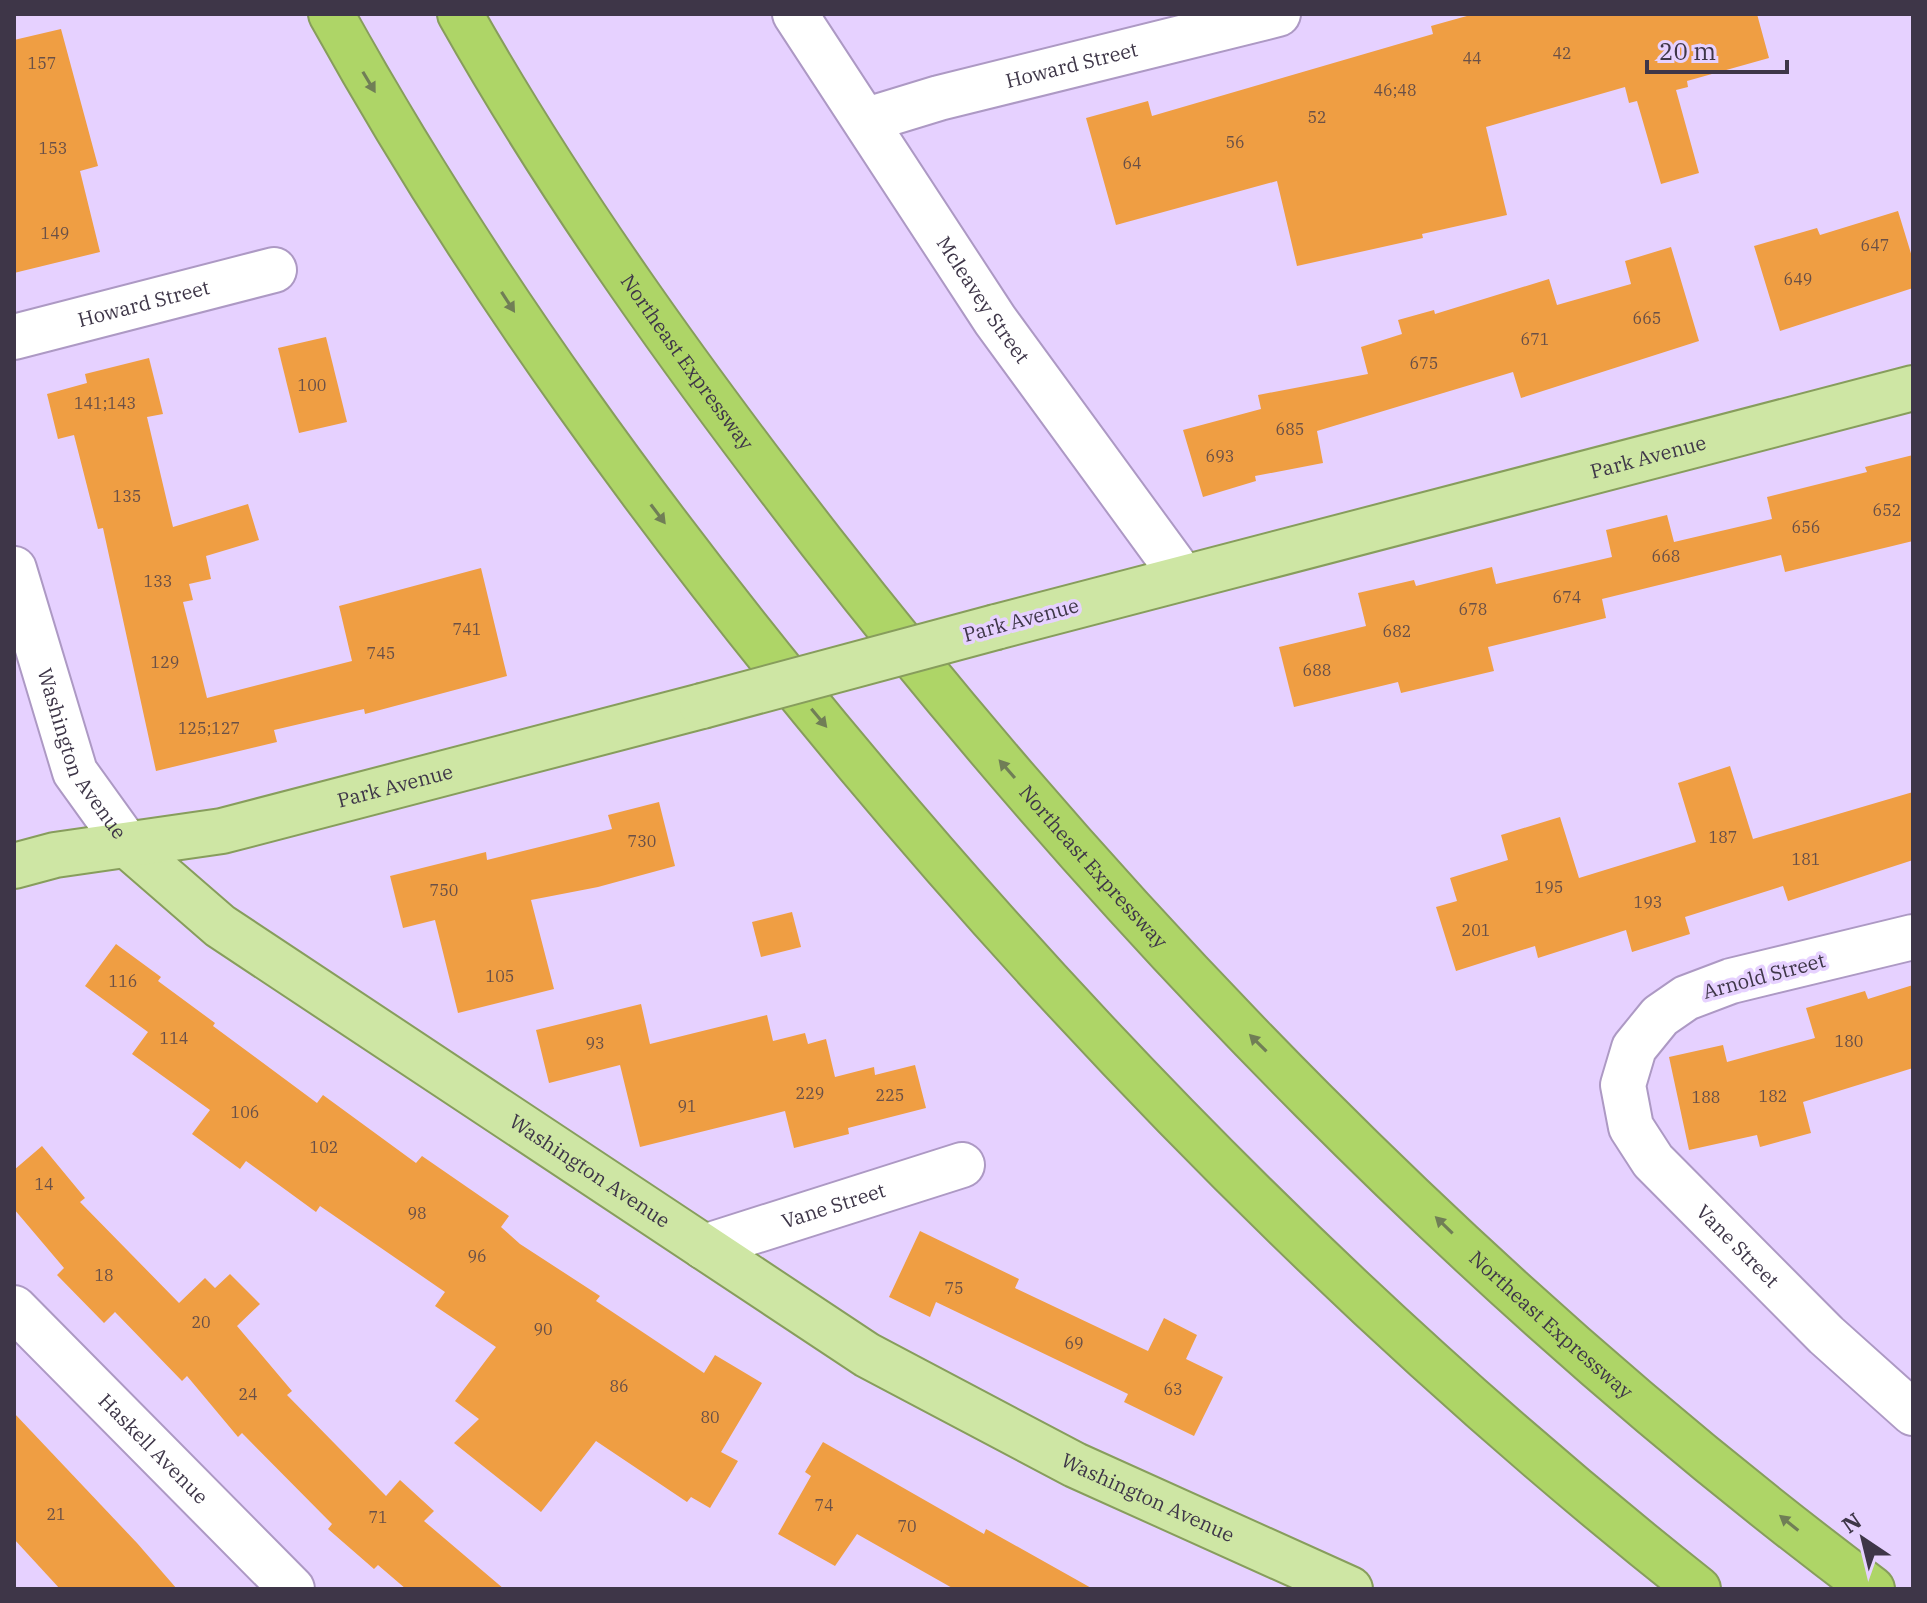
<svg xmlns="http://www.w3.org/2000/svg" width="1927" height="1603" viewBox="0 0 1927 1603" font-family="'IBM Plex Serif',serif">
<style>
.building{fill:#ef9e43}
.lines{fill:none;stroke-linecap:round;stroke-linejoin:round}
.minor-casing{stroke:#ad99c4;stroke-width:48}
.major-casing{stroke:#879d5c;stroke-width:48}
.highway-casing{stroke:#879d5c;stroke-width:48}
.minor{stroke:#fff;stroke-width:44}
.major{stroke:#cee6a4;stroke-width:44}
.highway{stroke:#aed567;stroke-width:44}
.major-bridge-casing{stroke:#879d5c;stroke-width:48;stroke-linecap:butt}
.major-bridge{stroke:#cee6a4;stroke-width:44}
.oneway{fill:#707e56}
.labels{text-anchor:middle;stroke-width:7;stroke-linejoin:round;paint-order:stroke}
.number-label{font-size:16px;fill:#6a5047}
.street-label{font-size:20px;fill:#3e3648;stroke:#e6d1ff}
</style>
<rect width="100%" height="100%" fill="#e6d1ff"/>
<!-- building -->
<g class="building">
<polygon points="1474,14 1757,14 1769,58 1687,81 1688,87 1676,90 1699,173 1661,184 1637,101 1629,103 1625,87 1486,127 1507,215 1422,234 1423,238 1297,266 1277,181 1116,225 1086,118 1148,101 1152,116 1433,34 1431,26"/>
<polygon points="61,29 98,166 80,171 100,252 14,273 14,40"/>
<polygon points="1898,211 1913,260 1913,288 1780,331 1754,246 1817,228 1820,235"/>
<polygon points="1671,247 1699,341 1521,398 1513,372 1317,431 1323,463 1255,476 1256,481 1203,497 1183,430 1261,409 1258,395 1368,374 1361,347 1402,334 1398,320 1434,310 1435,314 1549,279 1557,305 1631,284 1625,261"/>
<polygon points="326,337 347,422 299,433 278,348"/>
<polygon points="149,358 163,414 147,417 173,527 248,504 259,540 206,556 211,579 189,584 193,600 183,602 207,698 352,661 339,606 481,568 507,676 365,714 364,709 274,730 277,742 156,771 103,528 98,529 74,435 58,439 47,394 87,383 85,374"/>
<polygon points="1913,455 1913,541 1785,572 1781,555 1602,599 1606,618 1488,647 1494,671 1401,693 1398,682 1294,707 1279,647 1366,626 1358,593 1414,580 1416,586 1492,567 1496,584 1612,557 1606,530 1667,515 1674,542 1772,519 1767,497 1867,472 1865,467"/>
<polygon points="1730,766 1753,839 1913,792 1913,860 1788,901 1783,886 1685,917 1690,934 1632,952 1626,930 1538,958 1535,946 1456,971 1436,907 1457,901 1450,878 1508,860 1501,835 1560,817 1579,878 1696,842 1678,783"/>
<polygon points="659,802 675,866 598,887 531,900 554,989 458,1013 435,920 403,928 390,876 486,852 487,860 612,829 608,815"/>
<polygon points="792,912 801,947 761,957 752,922"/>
<polygon points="116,944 161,977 158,981 215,1023 213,1026 317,1103 323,1095 416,1163 422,1156 509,1216 501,1227 520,1244 600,1296 596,1301 704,1373 715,1355 762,1383 721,1452 738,1461 710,1508 691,1497 687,1502 596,1441 541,1512 454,1443 479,1419 455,1401 496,1347 435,1306 445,1292 320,1206 316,1212 246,1161 240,1169 192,1134 210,1110 132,1054 148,1032 85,986"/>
<polygon points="1913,985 1913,1068 1803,1102 1811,1133 1760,1147 1757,1135 1689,1150 1669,1057 1723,1045 1727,1062 1815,1038 1806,1008 1865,991 1868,999"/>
<polygon points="641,1004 650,1044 767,1015 773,1041 805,1033 808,1044 826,1039 835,1077 874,1067 875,1075 915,1065 926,1108 848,1128 849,1134 794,1148 785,1111 640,1147 620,1065 549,1083 536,1030"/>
<polygon points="42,1146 85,1198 80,1202 179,1303 205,1278 215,1288 230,1274 260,1304 237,1326 292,1391 287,1395 386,1496 400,1480 434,1511 424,1521 504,1589 406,1589 378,1565 374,1569 328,1529 332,1524 242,1433 238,1437 187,1376 182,1381 115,1312 104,1323 57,1275 64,1268 14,1209 14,1170"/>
<polygon points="920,1231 1019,1279 1015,1288 1148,1351 1164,1318 1197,1335 1186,1359 1223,1377 1194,1436 1124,1402 1128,1394 936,1302 930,1317 889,1297"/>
<polygon points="14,1413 137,1543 177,1589 60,1589 14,1539"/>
<polygon points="823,1442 984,1534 986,1529 1093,1589 954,1589 857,1534 835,1566 778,1534 811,1476 805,1472"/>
</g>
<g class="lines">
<!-- minor casing -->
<g class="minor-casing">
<g id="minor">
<path id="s1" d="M795,14L995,320L1182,576"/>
<path id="s2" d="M867,120L939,98L1278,14"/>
<path id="s3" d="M14,337L274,270"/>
<path id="s4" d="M14,569L75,772L129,847"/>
<path id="s5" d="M1913,937L1731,981L1686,998L1660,1016L1634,1048L1623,1085L1631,1127L1653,1161L1826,1335L1913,1413"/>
<path id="s6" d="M704,1247L962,1165"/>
<path id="s7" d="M14,1308L292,1589"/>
</g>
</g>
<!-- major casing -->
<g class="major-casing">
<g id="major">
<path id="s8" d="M996,627L1913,388"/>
<path id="s9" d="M129,847L220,926L867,1355L1075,1465L1350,1589"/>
<path id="s10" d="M14,866L55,855L222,831L702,706"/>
</g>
</g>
<!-- highway casing -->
<g class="highway-casing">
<g id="highway">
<path d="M331,14C479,281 661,529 857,763C1109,1064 1390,1345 1698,1589"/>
<path id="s11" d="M460,14C565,200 691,374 822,543C1124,930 1479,1294 1872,1589"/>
</g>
</g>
<!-- minor -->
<use href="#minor" class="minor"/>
<!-- major -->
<use href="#major" class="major"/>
<!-- highway -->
<use href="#highway" class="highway"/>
<!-- major-bridge casing -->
<g class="major-bridge-casing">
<polyline id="major-bridge" points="702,706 996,627"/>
</g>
<!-- major-bridge -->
<use href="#major-bridge" class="major-bridge"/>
</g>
<!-- one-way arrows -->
<defs><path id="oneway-solid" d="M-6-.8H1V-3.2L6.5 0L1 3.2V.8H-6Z" transform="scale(2)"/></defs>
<g class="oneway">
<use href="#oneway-solid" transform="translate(369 82) rotate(59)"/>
<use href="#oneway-solid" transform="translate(508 302) rotate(57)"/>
<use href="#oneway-solid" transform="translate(658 514) rotate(53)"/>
<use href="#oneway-solid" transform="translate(819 718) rotate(50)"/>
<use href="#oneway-solid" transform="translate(1007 769) rotate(-131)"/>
<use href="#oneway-solid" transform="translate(1258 1043) rotate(-135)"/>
<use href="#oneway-solid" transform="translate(1444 1225) rotate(-136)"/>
<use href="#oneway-solid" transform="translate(1789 1523) rotate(-141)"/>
</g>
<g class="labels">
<!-- number labels -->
<g class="number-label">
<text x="1562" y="59">42</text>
<text x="1472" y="64">44</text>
<text x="42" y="69">157</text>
<text x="1395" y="96">46;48</text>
<text x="1317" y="123">52</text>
<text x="1235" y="148">56</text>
<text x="53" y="154">153</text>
<text x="1132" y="169">64</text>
<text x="55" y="239">149</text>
<text x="1875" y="251">647</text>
<text x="1798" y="285">649</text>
<text x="1647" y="324">665</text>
<text x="1535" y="345">671</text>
<text x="1424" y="369">675</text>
<text x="312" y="391">100</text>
<text x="105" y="409">141;143</text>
<text x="1290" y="435">685</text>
<text x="1220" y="462">693</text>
<text x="127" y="502">135</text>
<text x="1887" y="516">652</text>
<text x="1806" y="533">656</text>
<text x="1666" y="562">668</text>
<text x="158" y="587">133</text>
<text x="1567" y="603">674</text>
<text x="1473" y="615">678</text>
<text x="467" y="635">741</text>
<text x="1397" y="637">682</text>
<text x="381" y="659">745</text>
<text x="165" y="668">129</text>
<text x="1317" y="676">688</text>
<text x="209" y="734">125;127</text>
<text x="1723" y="843">187</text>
<text x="642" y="847">730</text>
<text x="1806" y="865">181</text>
<text x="1549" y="893">195</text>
<text x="444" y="896">750</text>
<text x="1648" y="908">193</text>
<text x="1476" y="936">201</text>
<text x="500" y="982">105</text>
<text x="123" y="987">116</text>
<text x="174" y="1044">114</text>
<text x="1849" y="1047">180</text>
<text x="595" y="1049">93</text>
<text x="810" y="1099">229</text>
<text x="890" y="1101">225</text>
<text x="1773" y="1102">182</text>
<text x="1706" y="1103">188</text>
<text x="687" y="1112">91</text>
<text x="245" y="1118">106</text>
<text x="324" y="1153">102</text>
<text x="44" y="1190">14</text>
<text x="417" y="1219">98</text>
<text x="477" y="1262">96</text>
<text x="104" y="1281">18</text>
<text x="954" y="1294">75</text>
<text x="201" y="1328">20</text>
<text x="543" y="1335">90</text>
<text x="1074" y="1349">69</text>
<text x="619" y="1392">86</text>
<text x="1173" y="1395">63</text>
<text x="248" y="1400">24</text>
<text x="710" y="1423">80</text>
<text x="824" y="1511">74</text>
<text x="56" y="1520">21</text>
<text x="378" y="1523">71</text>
<text x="907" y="1532">70</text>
</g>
<!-- street labels -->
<g class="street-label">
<text dy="7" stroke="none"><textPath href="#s2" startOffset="212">Howard Street</textPath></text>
<text dy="7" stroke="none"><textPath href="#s1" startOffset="342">Mcleavey Street</textPath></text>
<text dy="7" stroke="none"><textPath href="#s3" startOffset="134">Howard Street</textPath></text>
<text dy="7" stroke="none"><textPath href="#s11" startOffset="416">Northeast Expressway</textPath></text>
<text dy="7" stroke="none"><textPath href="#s8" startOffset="674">Park Avenue</textPath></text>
<text transform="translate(1021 620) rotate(-15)" y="7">Park Avenue</text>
<text dy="7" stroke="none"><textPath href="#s4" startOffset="198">Washington Avenue</textPath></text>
<text dy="7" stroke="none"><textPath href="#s10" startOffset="390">Park Avenue</textPath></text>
<text dy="7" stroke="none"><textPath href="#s11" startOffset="1064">Northeast Expressway</textPath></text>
<text transform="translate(1764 976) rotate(-15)" y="7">Arnold Street</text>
<text dy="7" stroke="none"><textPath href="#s9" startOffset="564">Washington Avenue</textPath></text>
<text dy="7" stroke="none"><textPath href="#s6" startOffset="136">Vane Street</textPath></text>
<text dy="7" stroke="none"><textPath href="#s5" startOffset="550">Vane Street</textPath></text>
<text dy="7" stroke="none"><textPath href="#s11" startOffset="1712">Northeast Expressway</textPath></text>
<text dy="7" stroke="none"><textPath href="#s7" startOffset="198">Haskell Avenue</textPath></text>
<text dy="7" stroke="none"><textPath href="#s9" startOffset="1212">Washington Avenue</textPath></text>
</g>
</g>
<!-- border -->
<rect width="1927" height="1603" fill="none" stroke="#3e3648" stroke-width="32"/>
<!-- north arrow -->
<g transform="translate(1863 1539) rotate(325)" stroke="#e6d1ff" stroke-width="6" paint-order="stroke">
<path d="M0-6L14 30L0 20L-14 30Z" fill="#3e3648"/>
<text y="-12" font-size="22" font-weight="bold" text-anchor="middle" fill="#3e3648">N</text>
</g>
<!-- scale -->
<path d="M1647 60v12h140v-12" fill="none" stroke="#3e3648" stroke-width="4"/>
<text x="1659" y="60" font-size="24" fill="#3e3648" stroke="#e6d1ff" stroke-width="6" paint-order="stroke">20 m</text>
</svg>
